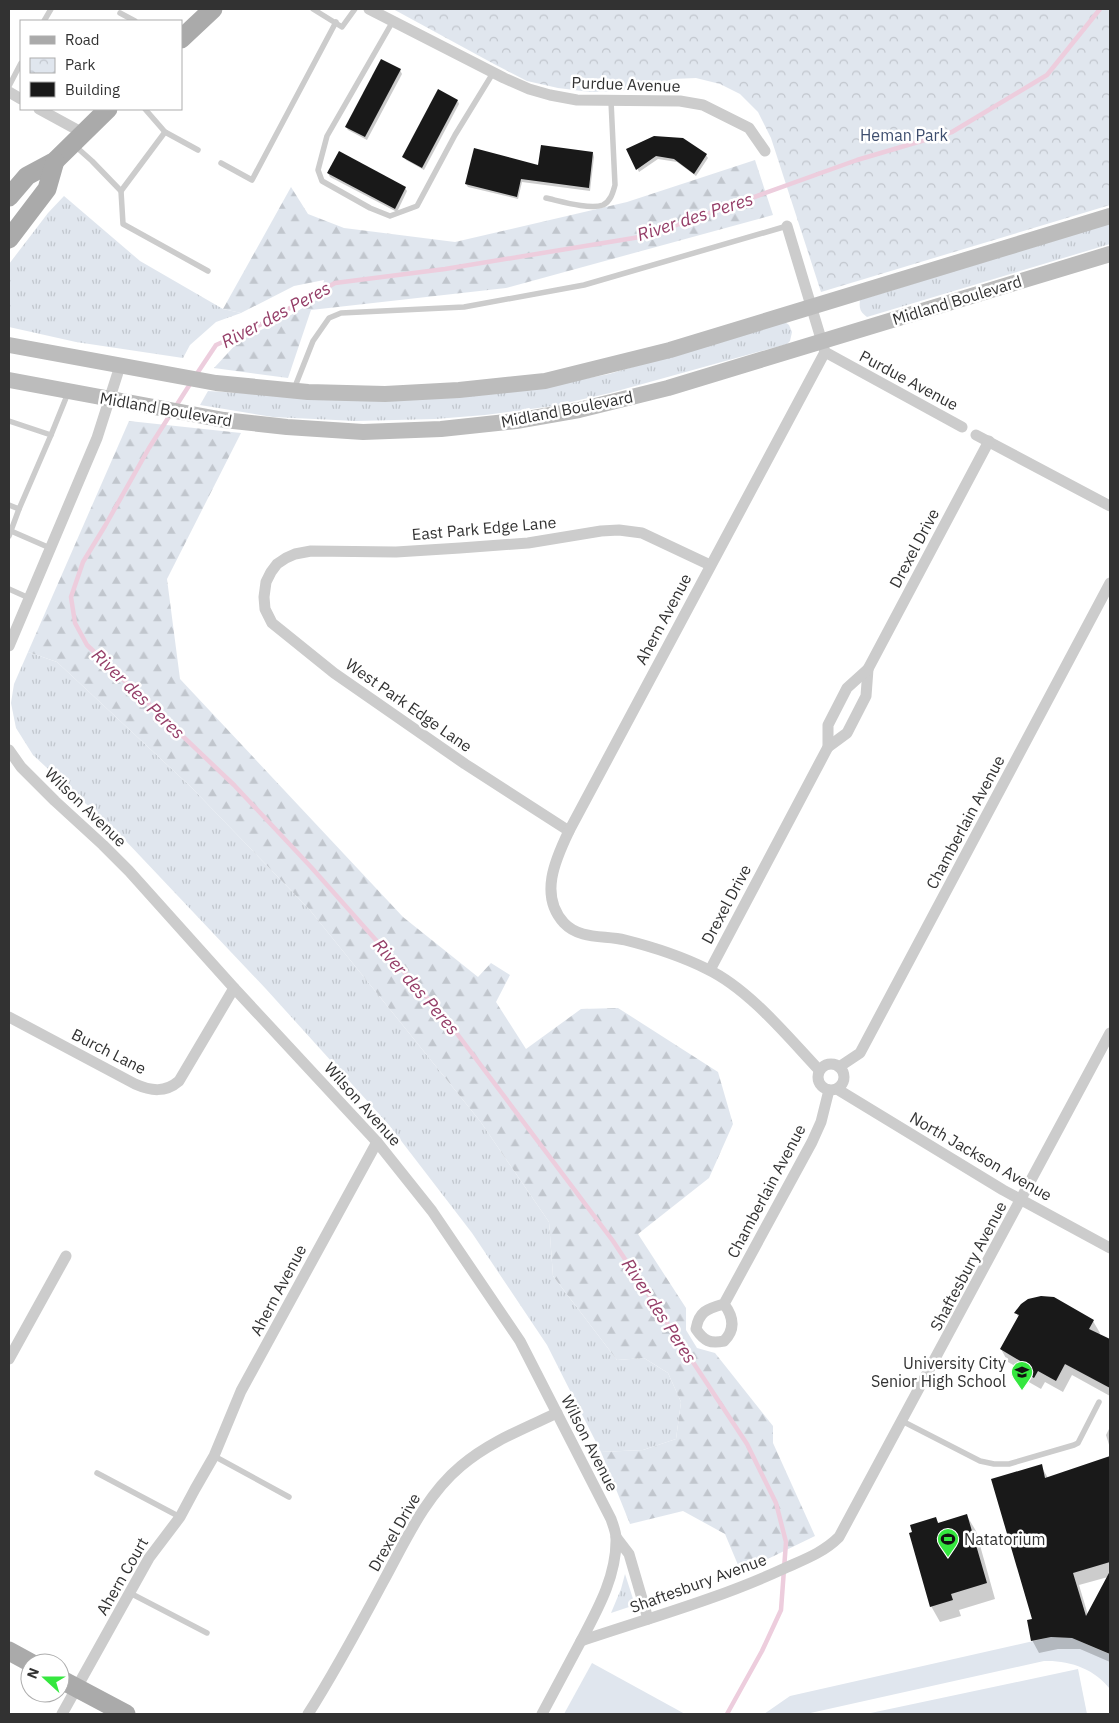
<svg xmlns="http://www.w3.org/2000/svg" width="1119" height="1723" viewBox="0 0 1119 1723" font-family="'IBM Plex Sans',sans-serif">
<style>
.grass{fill:url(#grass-tufts)}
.forest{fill:url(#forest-firs)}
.park{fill:url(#park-crowns)}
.garden{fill:#e0e6ee}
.shadow{fill:#0003;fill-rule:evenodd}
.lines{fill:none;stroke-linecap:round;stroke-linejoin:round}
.stream{stroke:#edcddd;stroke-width:4.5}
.building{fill:#191919}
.service{stroke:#ccc;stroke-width:5.5}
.minor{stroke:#ccc;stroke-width:11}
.secondary{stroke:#bcbcbc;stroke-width:16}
.primary{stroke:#aaa;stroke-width:19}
.labels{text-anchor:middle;stroke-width:5;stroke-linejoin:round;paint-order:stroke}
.street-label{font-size:16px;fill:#323232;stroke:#fff}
.park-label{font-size:16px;fill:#3e4e6e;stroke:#fff}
.poi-label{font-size:16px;fill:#323232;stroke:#fff;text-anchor:end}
.water-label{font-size:18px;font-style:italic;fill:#953e68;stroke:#fff}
</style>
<defs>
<pattern id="grass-tufts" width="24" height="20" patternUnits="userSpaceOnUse" patternTransform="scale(1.25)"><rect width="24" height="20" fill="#e0e6ee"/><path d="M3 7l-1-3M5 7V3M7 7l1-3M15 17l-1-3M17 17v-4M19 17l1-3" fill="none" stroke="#c1c6cd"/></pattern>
<pattern id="forest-firs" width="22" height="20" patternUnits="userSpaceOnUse" patternTransform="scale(1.25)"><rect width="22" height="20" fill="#e0e6ee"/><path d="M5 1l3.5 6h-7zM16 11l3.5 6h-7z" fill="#c1c6cd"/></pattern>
<pattern id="park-crowns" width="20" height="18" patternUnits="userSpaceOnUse" patternTransform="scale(1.25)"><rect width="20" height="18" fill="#e0e6ee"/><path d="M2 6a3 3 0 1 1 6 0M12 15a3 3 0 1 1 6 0" fill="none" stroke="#c1c6cd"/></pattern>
</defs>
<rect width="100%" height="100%" fill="#fff"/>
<!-- grass -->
<g class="grass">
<polygon points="64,196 140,261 223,309 241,313 216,322 190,345 183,358 76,342 9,327 9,264 48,213"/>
<path d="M1110,223V244L867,317C860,312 859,308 860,300Z"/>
<polygon points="785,322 789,325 792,332 790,341 787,344 610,393 553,406 485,415 435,419 356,421 273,417 200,405 208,391 306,397 547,386 609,374"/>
<polygon points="28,652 57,662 191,787 309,909 480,1121 549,1222 553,1276 617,1360 644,1358 668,1373 681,1402 676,1439 643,1450 601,1452 547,1345 472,1233 389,1125 266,989 124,839 33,755 16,728 11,703 14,684"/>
<polygon points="625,1574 635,1605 611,1613 621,1589"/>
</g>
<!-- forest -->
<g class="forest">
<polygon points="755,160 773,215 506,288 311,310 288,378 214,368 239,341 291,315 321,297 324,280 294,286 241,313 223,309 291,187 308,214 344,228 455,242 627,202"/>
<polygon points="129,421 241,433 167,579 180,679 403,917 478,977 491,963 510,975 496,1002 526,1049 581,1009 618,1008 718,1072 733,1124 709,1178 638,1234 686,1308 686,1330 697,1348 715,1353 773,1426 773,1443 815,1536 741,1572 725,1534 683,1511 630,1524 601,1452 643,1450 676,1439 681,1402 668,1373 644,1358 617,1360 553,1276 549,1222 480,1121 309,909 191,787 57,662 28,652"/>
</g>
<!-- park -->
<polygon class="park" points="393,9 1110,9 1110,205 821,292 771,138 758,112 740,94 720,84 696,78 673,79 650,86 619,91 590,92 558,88 527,81 494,64"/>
<!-- garden -->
<g class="garden">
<path d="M1051,1637L1072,1638L1109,1654L1110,1689C1095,1669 1069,1660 1044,1661L806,1714H764L790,1696Z"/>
<polygon points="592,1663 685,1714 564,1714"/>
<polygon points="1078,1669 1087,1714 866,1714"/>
</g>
<!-- shadow -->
<g class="shadow">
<polygon points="400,70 402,74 367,140 348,130 346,127"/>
<polygon points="458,101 459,104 424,170 406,160 404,157"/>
<polygon points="628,150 706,155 708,158 696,176 677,162 658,159 639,172"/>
<polygon points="339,153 405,188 407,191 397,212 330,177 328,173"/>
<polygon points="593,153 594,157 590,191 522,182 518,199 468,187 466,184"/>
<polygon points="1016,1313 1093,1321 1100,1333 1099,1335 1110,1341 1110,1396 1072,1375 1063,1392 1045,1382 1041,1389 1027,1381 1020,1369 1008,1362 1001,1349 1019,1318"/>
<polygon points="1110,1427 1110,1448 1106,1435"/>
<path d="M1110,1457V1662L1080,1649H1058L1039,1653L1032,1640L1041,1466L1048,1478ZM1108,1577L1088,1615L1079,1585Z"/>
<polygon points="967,1516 976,1531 995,1599 959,1610 961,1616 940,1622 931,1606 936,1519 939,1524"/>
</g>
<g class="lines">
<!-- stream -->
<g class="stream">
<polyline points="196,375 216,345 254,328 335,283 445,269 646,236 857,160 952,132 1047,75 1100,9"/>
<polyline points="176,406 192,381"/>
<polyline points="170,415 149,448 105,526 83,562 71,597 75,623 87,645 234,785 311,867 446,1019 613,1241 747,1444 776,1503 786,1542 781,1610 762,1651 727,1714"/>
</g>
</g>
<!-- building -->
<g class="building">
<polygon points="381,59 401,69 365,137 345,127"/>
<polygon points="438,89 458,100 422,168 402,157"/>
<polygon points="654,136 683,138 707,154 694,174 674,159 656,156 636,170 626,149"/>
<polygon points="541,145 593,152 589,188 521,179 517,197 465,184 474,148 538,165"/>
<polygon points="339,151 406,187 395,209 327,173"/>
<polygon points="1041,1296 1054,1297 1094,1320 1089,1329 1110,1339 1110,1388 1065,1364 1056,1381 1038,1371 1034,1378 1019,1369 1022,1362 1000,1349 1019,1315 1014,1313 1021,1304 1028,1299"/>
<polygon points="1110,1456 1110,1562 1073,1573 1086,1616 1110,1571 1110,1654 1072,1638 1051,1637 1031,1641 1027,1620 1032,1619 991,1479 1042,1464 1045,1478"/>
<polygon points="967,1514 987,1583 951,1594 953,1600 930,1607 909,1533 912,1532 910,1525 936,1517 938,1523"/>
</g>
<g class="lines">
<!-- service -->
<g class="service">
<polyline points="313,9 342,27 355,9"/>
<polyline points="120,13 135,21"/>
<polyline points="44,21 51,9"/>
<polyline points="393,21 327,136 318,170 322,181 370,208 390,216 417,206 455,135 493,73"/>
<polyline points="9,86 21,63"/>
<polyline points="145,109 165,132 198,150"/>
<polyline points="74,145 92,161 121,191 165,132"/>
<polyline points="221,163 252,180 336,22"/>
<polyline points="121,191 123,224 208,271"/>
<path d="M546,198C560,201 590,210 603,205C611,201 613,192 615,185L611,101"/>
<polyline points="294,389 313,341 329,318 341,313 464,307 584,285 787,226"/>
<polyline points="9,421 51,435 19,509 9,505"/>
<polyline points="51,435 68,393"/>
<polyline points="11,531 50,548"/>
<polyline points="9,536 19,509"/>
<polyline points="9,589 29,598"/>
<polyline points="902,1421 980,1461 994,1464 1009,1464 1074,1445 1078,1443 1099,1402"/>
<polyline points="214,1456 289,1497"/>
<polyline points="97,1473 180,1517"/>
<polyline points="130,1593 207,1633"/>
</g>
<!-- minor -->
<g class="minor">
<polyline points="369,9 504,78 529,89 550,95 577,100 680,101 703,105 749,128 765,151"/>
<polyline points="9,92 21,99"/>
<polyline points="39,109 83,133"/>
<polyline points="787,226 825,352 962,427"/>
<polyline points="976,435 1110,506"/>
<polyline points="9,646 97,438 120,366"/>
<polyline points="828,747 847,733 866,696 868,669"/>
<path d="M9,750L21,767L55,801L103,845L129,871L234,988L377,1142L432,1211L520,1341L611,1519C613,1525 616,1532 616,1538C617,1575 598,1609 581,1641"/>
<polyline points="569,831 465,764 334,673 272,623 265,609 264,597 266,582 271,572 277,564 286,558 295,554 311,551 396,552 460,548 528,543 601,531 619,530 642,533 710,565"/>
<polyline points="710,970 828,747 828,725 847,688 868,669 989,441"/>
<path d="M9,1017L135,1084C151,1091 165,1093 179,1081L234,988"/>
<circle cx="831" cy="1077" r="13"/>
<polyline points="839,1067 860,1053 1110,583"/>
<path d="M819,1070C788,1037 749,989 707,969C681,956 653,947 625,940C605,935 580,940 564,923C539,896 555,860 569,831L825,352"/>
<polyline points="837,1089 1003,1190 1110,1248"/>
<path d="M724,1304C733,1316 736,1329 724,1341C710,1344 704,1341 696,1329C699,1311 707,1309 724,1304L812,1142L821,1122L829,1090"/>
<polyline points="9,1359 66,1256"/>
<polyline points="616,1537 629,1554 648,1619"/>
<polyline points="62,1714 149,1558 180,1517 195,1489 214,1456 241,1391 377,1142"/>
<path d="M308,1714C335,1672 359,1627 383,1582C405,1542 425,1496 461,1466C489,1442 523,1429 557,1413"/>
<path d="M542,1714L581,1641C649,1618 718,1599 783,1569C803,1560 823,1553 839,1537L1110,1033"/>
</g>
<!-- secondary -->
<g class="secondary">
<polyline points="9,345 216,383 308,392 385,394 459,390 545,381 670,350 1110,216"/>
<polyline points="9,380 224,420 287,427 363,432 441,429 516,421 579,410 668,388 1110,254"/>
</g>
<!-- primary -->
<g class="primary">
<polyline points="181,39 213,9"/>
<polyline points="9,197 27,176 55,161 108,109"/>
<polyline points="9,239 47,189 55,161"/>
<polyline points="9,1651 31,1663"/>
<polyline points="60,1679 126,1714"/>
</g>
</g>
<!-- icons -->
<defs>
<g id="school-pin" transform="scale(1.125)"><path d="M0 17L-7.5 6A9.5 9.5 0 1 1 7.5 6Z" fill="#35e73f" stroke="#fff"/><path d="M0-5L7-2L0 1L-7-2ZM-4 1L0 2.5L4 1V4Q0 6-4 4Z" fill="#111"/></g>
<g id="stadium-pin" transform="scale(1.125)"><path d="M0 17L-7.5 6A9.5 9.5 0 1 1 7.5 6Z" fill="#35e73f" stroke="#fff"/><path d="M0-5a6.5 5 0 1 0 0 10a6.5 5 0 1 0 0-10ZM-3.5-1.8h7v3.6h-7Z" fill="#111"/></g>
</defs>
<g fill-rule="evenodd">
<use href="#school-pin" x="1022" y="1372"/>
<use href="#stadium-pin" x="948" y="1539"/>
</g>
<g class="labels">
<!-- street labels -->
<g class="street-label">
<text transform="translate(626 84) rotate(2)" y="6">Purdue Avenue</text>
<text transform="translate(957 300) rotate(-17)" y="6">Midland Boulevard</text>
<text transform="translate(909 380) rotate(28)" y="6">Purdue Avenue</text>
<text transform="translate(166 409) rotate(10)" y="6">Midland Boulevard</text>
<text transform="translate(567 409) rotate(-11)" y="6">Midland Boulevard</text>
<text transform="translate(484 528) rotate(-5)" y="6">East Park Edge Lane</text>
<text transform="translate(914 548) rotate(-62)" y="6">Drexel Drive</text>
<text transform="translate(663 619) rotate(-62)" y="6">Ahern Avenue</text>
<text transform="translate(409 705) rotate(35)" y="6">West Park Edge Lane</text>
<text transform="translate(86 807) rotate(44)" y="6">Wilson Avenue</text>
<text transform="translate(965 822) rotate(-62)" y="6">Chamberlain Avenue</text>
<text transform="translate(726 904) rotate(-62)" y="6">Drexel Drive</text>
<text transform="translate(109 1051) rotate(27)" y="6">Burch Lane</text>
<text transform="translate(363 1104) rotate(48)" y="6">Wilson Avenue</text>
<text transform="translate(981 1156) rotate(30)" y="6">North Jackson Avenue</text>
<text transform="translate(766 1191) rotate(-62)" y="6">Chamberlain Avenue</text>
<text transform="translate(968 1266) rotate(-62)" y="6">Shaftesbury Avenue</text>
<text transform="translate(278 1290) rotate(-62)" y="6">Ahern Avenue</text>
<text transform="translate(590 1443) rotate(63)" y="6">Wilson Avenue</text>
<text transform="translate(394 1532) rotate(-60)" y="6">Drexel Drive</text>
<text transform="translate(122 1576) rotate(-60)" y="6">Ahern Court</text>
<text transform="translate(698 1583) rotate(-20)" y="6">Shaftesbury Avenue</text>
</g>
<!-- park labels -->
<g class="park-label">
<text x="904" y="141">Heman Park</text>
</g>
<!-- poi labels -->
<g class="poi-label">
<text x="1006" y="1369">University City<tspan x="1006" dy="18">Senior High School</tspan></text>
<text x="964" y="1545" text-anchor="start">Natatorium</text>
</g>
<!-- water labels -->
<g class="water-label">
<text transform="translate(695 217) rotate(-18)" y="6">River des Peres</text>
<text transform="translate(276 315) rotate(-28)" y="6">River des Peres</text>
<text transform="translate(138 694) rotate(44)" y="6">River des Peres</text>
<text transform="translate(416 987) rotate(49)" y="6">River des Peres</text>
<text transform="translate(659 1311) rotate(57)" y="6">River des Peres</text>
</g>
</g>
<!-- border -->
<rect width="1119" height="1723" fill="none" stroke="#323232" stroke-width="20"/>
<!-- legend -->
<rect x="20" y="20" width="162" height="90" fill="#ffffff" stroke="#adadad"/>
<rect x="30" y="36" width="25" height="8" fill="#aaaaaa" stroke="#adadad"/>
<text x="65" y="45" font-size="15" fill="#323232">Road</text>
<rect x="30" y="58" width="25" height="15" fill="url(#park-crowns)" stroke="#adadad"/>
<text x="65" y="70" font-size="15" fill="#323232">Park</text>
<rect x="30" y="82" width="25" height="15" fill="#191919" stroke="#adadad"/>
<text x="65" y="95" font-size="15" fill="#323232">Building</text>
<!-- north arrow -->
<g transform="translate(45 1678) rotate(291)"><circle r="24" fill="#ffffff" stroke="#adadad"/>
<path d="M0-4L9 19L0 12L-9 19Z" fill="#35e73f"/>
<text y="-8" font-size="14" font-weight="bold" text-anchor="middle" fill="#323232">N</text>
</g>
</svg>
